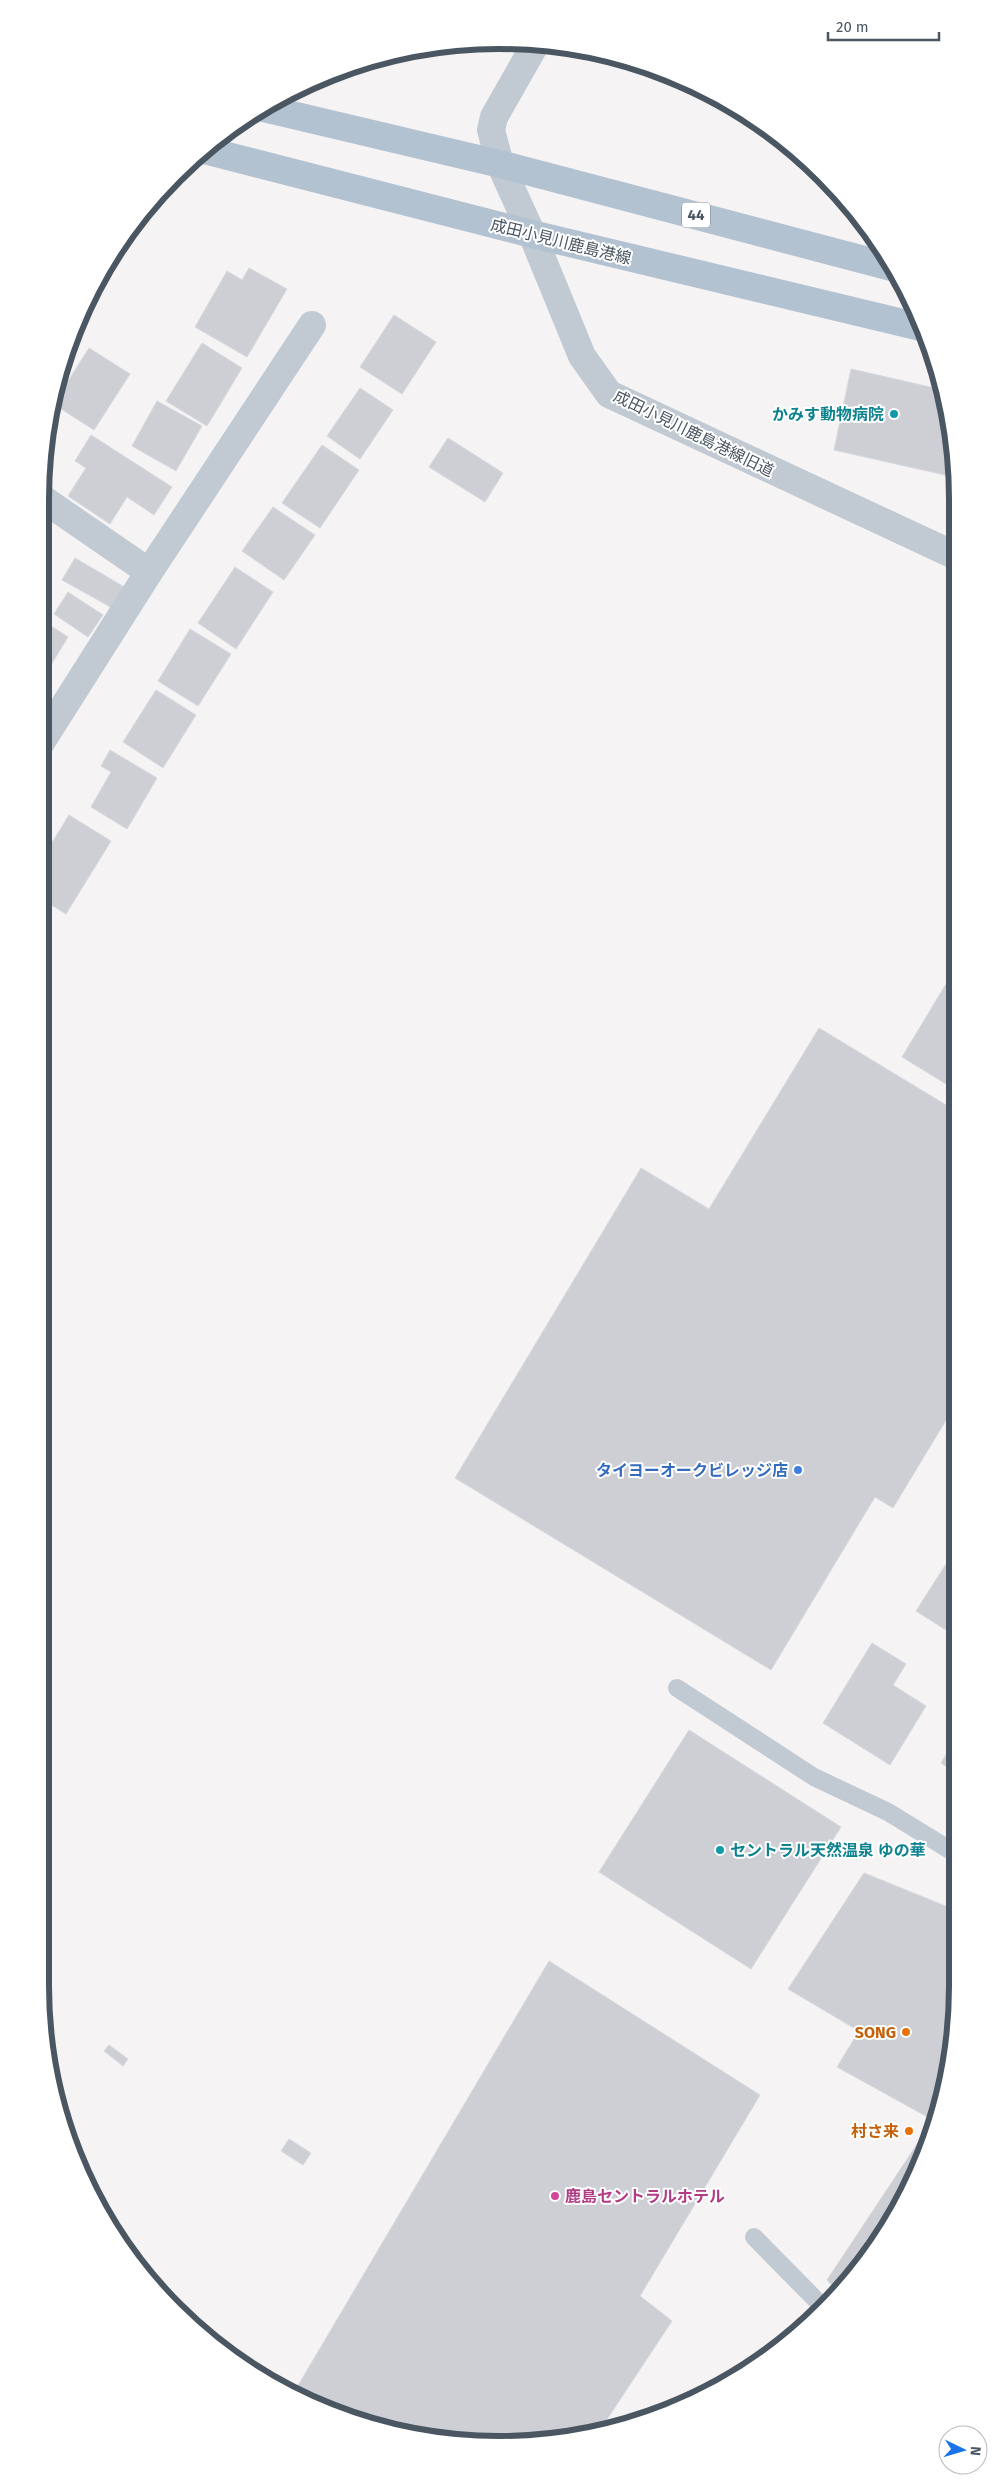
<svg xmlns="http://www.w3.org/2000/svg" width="998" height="2485" viewBox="0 0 998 2485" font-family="'Fira Sans','Noto Sans JP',sans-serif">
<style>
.building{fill:#cdcfd5;stroke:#d7d9de}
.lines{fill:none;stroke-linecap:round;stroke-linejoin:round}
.service{stroke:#c1cad2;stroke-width:18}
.minor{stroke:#c1cad2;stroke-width:28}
.primary{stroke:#b3c2d1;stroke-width:28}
.culture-dot{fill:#0f9aa8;stroke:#fff;stroke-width:2}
.shop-dot{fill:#3f7fe0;stroke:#fff;stroke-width:2}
.food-dot{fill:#e8710a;stroke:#fff;stroke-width:2}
.hotel-dot{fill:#d1479c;stroke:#fff;stroke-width:2}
.labels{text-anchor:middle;stroke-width:4;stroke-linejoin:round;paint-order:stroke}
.shield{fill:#fff;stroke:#808990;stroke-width:1}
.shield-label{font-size:15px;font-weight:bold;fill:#4a5661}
.street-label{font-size:16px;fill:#4a5661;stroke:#fff}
.culture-label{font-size:16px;font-weight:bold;fill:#0d838f;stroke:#fff;text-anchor:end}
.shop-label{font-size:16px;font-weight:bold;fill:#366cbe;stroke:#fff;text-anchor:end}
.food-label{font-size:16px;font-weight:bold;fill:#c56008;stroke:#fff;text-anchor:end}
.hotel-label{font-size:16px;font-weight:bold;fill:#b23c85;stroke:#fff;text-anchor:start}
.rim{fill:none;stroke:#4a5661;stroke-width:6}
</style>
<rect width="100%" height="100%" fill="#f5f3f3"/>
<!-- building -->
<g class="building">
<polygon points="249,268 287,289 247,357 195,327 227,271 242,280"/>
<polygon points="394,315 436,342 402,394 360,367"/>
<polygon points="202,343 242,368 207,426 166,401"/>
<polygon points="89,348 130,374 94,430 55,405 56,400"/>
<polygon points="851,369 939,389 954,439 954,477 834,450"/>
<polygon points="360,388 393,410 360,459 327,436"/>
<polygon points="157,401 202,426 176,471 132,446"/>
<polygon points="91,435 172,487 154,515 127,497 110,524 68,496 86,468 75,461"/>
<polygon points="448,438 503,473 485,502 429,467"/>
<polygon points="322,445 359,470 320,528 282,503"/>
<polygon points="273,507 315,535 284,580 242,551"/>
<polygon points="75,558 126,588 114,609 62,580"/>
<polygon points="235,567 273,592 236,649 198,623"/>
<polygon points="68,592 103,615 88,637 54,614"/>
<polygon points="40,619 68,637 40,683"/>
<polygon points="190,629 231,654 198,706 158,681"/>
<polygon points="156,690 196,715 163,768 123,742"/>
<polygon points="110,750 157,778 127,829 91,807 111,772 101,766"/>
<polygon points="69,815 111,841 66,914 40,898 40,862"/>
<polygon points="40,946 49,952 40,966"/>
<polygon points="955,969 956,1090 902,1057"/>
<polygon points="819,1028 956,1111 957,1402 893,1508 875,1497 771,1670 455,1478 641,1168 709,1209"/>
<polygon points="946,1564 957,1571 957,1637 916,1611"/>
<polygon points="872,1643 906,1664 893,1685 926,1706 890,1765 823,1723"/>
<polygon points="689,1730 841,1827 751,1969 599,1872"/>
<polygon points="957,1737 957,1774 941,1763"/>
<polygon points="864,1873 958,1911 958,1986 934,2133 863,2266 836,2290 827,2280 933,2120 837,2067 859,2031 788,1989"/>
<polygon points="549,1961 760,2095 640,2296 672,2321 598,2433 589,2436 439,2441 352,2421 293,2394"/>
<polygon points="109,2045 128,2059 123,2066 104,2051"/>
<polygon points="289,2139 311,2153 303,2165 281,2151"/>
</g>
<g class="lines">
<!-- service -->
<g class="service">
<polyline points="677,1688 814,1777 888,1812 958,1855"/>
<polyline points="754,2237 821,2305"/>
</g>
<!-- minor -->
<g class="minor">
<polyline points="536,43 494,117 491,130 500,164 532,234 582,356 609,394 954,555"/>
<polyline points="40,497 149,572"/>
<polyline points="40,744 149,572 312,325"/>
</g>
<!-- primary -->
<g class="primary">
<polyline points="263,108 500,164 891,267"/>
<polyline points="204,150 532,234 920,327"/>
</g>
</g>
<!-- markers -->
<g class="culture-dot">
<circle cx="894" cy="414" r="5"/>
<circle cx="720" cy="1850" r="5"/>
</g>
<circle class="shop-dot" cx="798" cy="1470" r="5"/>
<g class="food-dot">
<circle cx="906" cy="2032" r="5"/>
<circle cx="909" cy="2131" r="5"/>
</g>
<circle class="hotel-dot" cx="555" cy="2196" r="5"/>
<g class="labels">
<!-- shield labels -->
<rect class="shield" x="682" y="202.5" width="28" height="25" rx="4"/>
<g class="shield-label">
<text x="696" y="220">44</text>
</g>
<!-- street labels -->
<g class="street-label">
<text transform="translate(561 241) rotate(14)" y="6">成田小見川鹿島港線</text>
<text transform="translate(694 433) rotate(26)" y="6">成田小見川鹿島港線旧道</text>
</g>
<!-- culture labels -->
<g class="culture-label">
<text x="884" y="420">かみす動物病院</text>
<text x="730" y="1856" text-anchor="start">セントラル天然温泉 ゆの華</text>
</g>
<!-- shop labels -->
<g class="shop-label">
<text x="788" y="1476">タイヨーオークビレッジ店</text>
</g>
<!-- food labels -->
<g class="food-label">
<text x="896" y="2038">SONG</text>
<text x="899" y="2137">村さ来</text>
</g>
<!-- hotel labels -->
<g class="hotel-label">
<text x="565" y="2202">鹿島セントラルホテル</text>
</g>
</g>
<!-- crop -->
<path d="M0 0H998V2485H0ZM499 49H499A450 450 0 0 1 949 499V1986A450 450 0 0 1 499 2436H499A450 450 0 0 1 49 1986V499A450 450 0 0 1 499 49Z" fill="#fff" fill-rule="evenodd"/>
<path class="rim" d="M499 49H499A450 450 0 0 1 949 499V1986A450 450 0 0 1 499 2436H499A450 450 0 0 1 49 1986V499A450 450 0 0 1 499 49Z"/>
<!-- north arrow -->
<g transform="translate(963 2450) rotate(95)"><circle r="24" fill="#ffffff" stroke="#b7bbc0"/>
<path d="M0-4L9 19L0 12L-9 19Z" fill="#1a73e8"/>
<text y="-8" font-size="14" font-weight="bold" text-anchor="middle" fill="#4a5661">N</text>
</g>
<!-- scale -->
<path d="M828 32v8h111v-8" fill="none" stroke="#4a5661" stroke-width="2.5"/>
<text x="836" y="32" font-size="15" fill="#4a5661" stroke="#ffffff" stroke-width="4" paint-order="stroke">20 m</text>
</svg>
